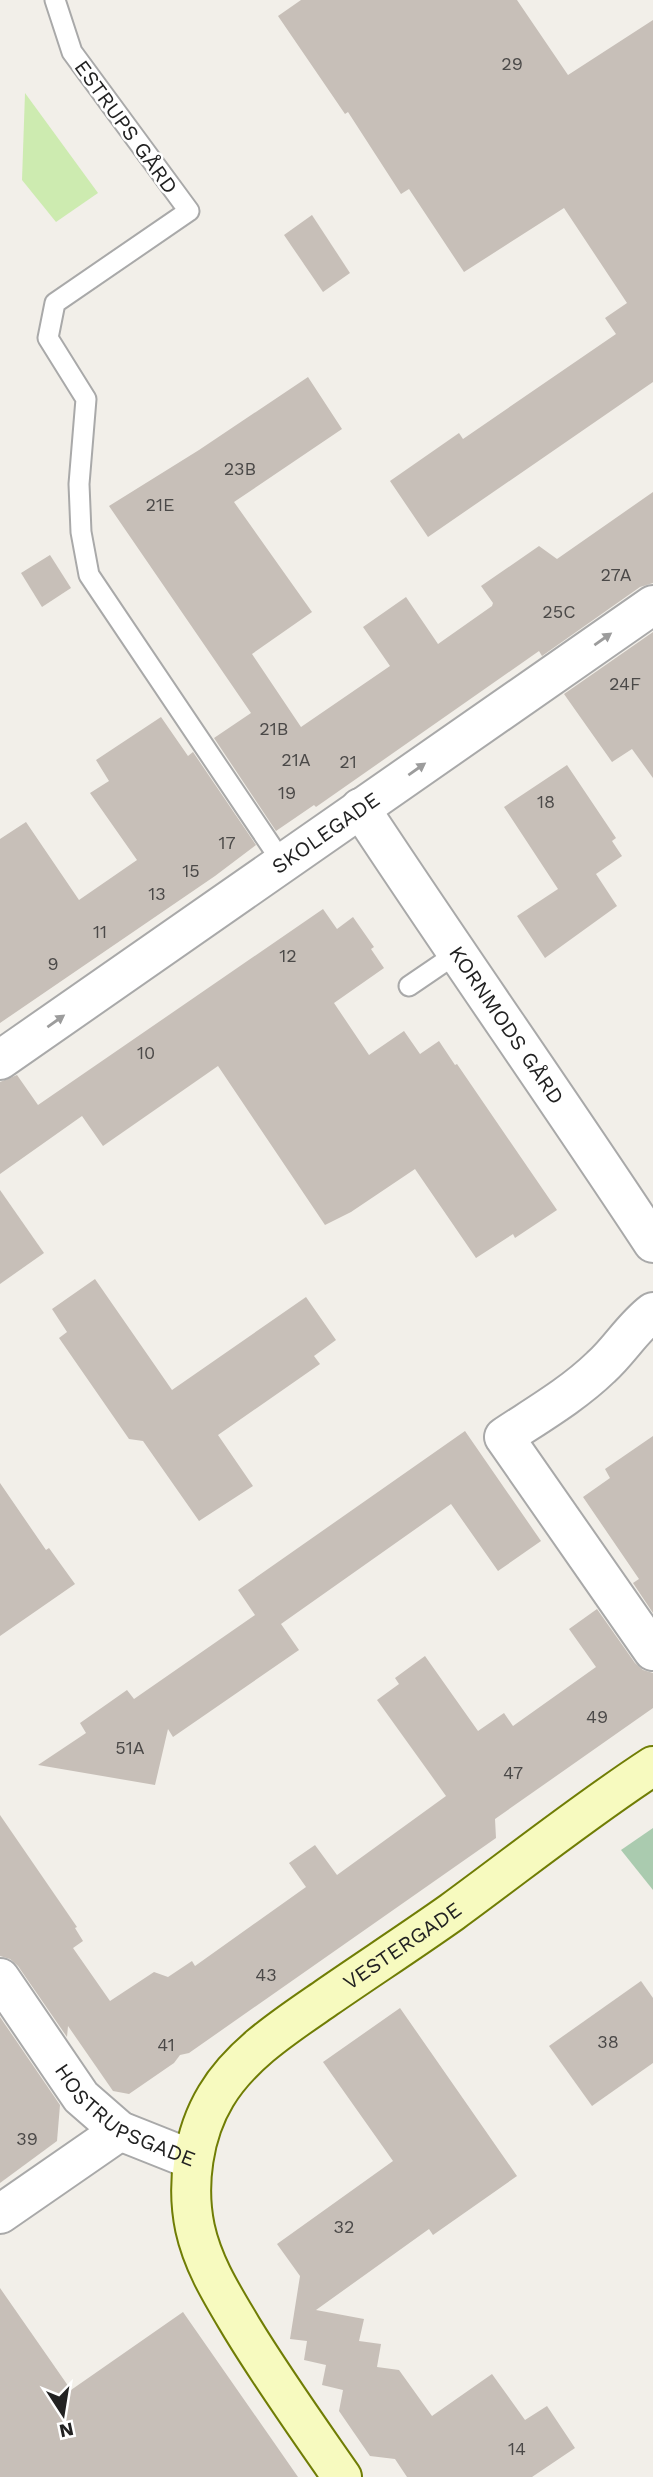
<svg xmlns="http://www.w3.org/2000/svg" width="653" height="2477" viewBox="0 0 653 2477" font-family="'Work Sans',sans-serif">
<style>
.grass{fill:#cdebb0}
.cemetery{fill:#aacbaf}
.building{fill:#c7bfb8}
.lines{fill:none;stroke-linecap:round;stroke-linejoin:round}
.lane-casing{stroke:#a9a9a9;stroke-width:23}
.street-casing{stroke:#a9a9a9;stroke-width:42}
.secondary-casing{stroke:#707d05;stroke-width:42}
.lane{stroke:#fff;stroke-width:19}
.street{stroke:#fff;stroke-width:38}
.secondary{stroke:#f7fabf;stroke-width:38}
.oneway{fill:#9c9c9c}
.labels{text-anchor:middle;stroke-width:5;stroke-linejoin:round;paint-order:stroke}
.number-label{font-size:18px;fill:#4b4948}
.street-label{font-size:21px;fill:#222;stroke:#fff}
</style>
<rect width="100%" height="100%" fill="#f2efe9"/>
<!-- grass -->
<polygon class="grass" points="25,93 98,193 56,222 22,180"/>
<!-- cemetery -->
<polygon class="cemetery" points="653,1828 653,1890 621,1850"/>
<!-- building -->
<g class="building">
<polygon points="301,0 517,0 568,75 653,20 653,382 428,537 390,481 459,433 463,439 616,334 605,318 627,303 564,208 464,272 409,189 401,194 348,112 345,114 278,16"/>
<polygon points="312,215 350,273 323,292 284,235"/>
<polygon points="308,377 342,429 234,502 312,612 252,654 301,727 390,666 363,627 406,597 438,644 492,606 493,603 481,586 539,546 557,559 653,492 653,583 640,587 542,656 539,651 316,807 314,805 276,831 214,738 251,713 109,506 199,450"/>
<polygon points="50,555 71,588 42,607 21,573"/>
<polygon points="653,632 653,778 632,749 612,762 564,694"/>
<polygon points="161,717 188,756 193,752 256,845 215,876 0,1023 0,839 26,822 79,900 137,860 90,793 109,781 96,760"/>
<polygon points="567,765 616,838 612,841 622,856 596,874 617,906 545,958 517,916 558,889 504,807"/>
<polygon points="323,909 337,929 353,917 374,947 371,949 384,968 334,1003 369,1055 404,1031 420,1054 439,1041 455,1065 457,1064 557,1210 515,1238 513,1234 476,1258 415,1169 351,1212 325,1225 218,1066 103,1146 82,1116 0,1174 0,1082 17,1075 38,1105"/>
<polygon points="0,1190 44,1253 0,1284"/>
<polygon points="95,1279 172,1390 306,1297 336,1340 314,1356 320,1364 218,1435 253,1486 199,1521 143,1441 129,1439 59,1338 67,1332 52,1309"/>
<polygon points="465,1431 541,1541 498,1571 451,1504 281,1624 299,1650 173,1737 168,1729 155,1785 38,1765 86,1733 80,1723 127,1690 134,1699 255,1615 238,1590"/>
<polygon points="653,1436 653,1613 633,1583 639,1579 583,1497 610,1478 605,1469"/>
<polygon points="0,1483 46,1550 49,1548 75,1584 0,1636"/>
<polygon points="597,1609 635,1663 643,1670 653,1673 653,1708 495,1819 496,1838 189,2053 180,2055 174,2063 129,2094 113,2091 68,2026 67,2037 18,1966 10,1959 0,1956 0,1815 77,1927 75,1928 83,1941 73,1948 110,2001 154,1972 168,1977 192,1961 195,1966 306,1887 289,1863 315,1845 337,1875 446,1796 377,1700 399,1684 395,1678 425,1656 478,1731 504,1713 513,1726 596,1667 569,1629"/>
<polygon points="641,1981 653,1998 653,2063 592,2106 549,2046"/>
<polygon points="400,2008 517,2176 433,2235 429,2229 316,2310 364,2319 359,2341 381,2344 377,2367 399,2370 432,2416 492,2374 525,2420 547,2406 575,2448 532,2477 407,2477 395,2459 370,2456 339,2411 343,2390 322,2385 326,2365 304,2360 307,2341 290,2339 300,2276 277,2244 393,2161 323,2062"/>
<polygon points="0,2017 60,2105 57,2141 0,2183"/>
<polygon points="0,2288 71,2390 183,2312 298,2477 0,2477"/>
</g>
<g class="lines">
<!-- lane casing -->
<g class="lane-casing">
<g id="lane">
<polyline points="55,0 72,52 189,211 55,303 48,338 86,399 79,484 81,532 89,575 282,862"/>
<polyline points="409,986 456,954"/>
</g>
</g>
<!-- street casing -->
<g class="street-casing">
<g id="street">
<path id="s1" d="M360,808C456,954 557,1097 653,1243"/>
<path id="s2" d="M0,1060L653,605"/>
<path d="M653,1312C632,1328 620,1350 601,1367C572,1395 537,1415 504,1437L653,1651"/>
<path id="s3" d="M0,1978L81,2097L120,2131L193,2160"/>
<polyline points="0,2214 120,2131"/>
</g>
</g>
<!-- secondary casing -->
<g class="secondary-casing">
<g id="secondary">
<path id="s4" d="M342,2477C308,2428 273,2379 242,2328C223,2296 203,2265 195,2228C186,2185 193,2134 216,2096C241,2054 287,2025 326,1998C368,1969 411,1941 452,1912C519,1863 584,1811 653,1766"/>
</g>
</g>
<!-- lane -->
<use href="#lane" class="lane"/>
<!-- street -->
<use href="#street" class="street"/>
<!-- secondary -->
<use href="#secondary" class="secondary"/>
</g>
<!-- one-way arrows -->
<defs><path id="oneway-solid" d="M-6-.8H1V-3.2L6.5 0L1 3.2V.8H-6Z" transform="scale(1.75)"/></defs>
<g class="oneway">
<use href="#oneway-solid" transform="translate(603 639) rotate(-35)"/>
<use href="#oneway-solid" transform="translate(417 769) rotate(-35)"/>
<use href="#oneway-solid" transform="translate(56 1021) rotate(-35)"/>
</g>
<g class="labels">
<!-- number labels -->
<g class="number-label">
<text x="512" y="70">29</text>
<text x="240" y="475">23B</text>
<text x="160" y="511">21E</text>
<text x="616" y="581">27A</text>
<text x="559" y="618">25C</text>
<text x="625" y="690">24F</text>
<text x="274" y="735">21B</text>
<text x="296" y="766">21A</text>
<text x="348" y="768">21</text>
<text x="287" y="799">19</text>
<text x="546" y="808">18</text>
<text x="227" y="849">17</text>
<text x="191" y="877">15</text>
<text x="157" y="900">13</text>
<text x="100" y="938">11</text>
<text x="288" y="962">12</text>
<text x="53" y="970">9</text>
<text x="146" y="1059">10</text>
<text x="597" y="1723">49</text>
<text x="130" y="1754">51A</text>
<text x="513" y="1779">47</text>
<text x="266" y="1981">43</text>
<text x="608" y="2048">38</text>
<text x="166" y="2051">41</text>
<text x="27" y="2145">39</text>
<text x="344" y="2233">32</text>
<text x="517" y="2455">14</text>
</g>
<!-- street labels -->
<g class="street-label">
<text transform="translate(126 127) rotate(54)" y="7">ESTRUPS GÅRD</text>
<text dy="7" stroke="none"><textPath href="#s2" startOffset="397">SKOLEGADE</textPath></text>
<text dy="7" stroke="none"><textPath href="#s1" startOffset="262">KORNMODS GÅRD</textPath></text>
<text dy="7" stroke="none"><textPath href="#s4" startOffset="668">VESTERGADE</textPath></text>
<text dy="7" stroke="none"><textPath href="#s3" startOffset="191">HOSTRUPSGADE</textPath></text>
</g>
</g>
<!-- north arrow -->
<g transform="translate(63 2414) rotate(168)" stroke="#ffffff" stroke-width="5" paint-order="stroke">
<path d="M0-5L12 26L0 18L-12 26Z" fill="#222222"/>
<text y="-10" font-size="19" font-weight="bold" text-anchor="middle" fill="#222222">N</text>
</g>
</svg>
